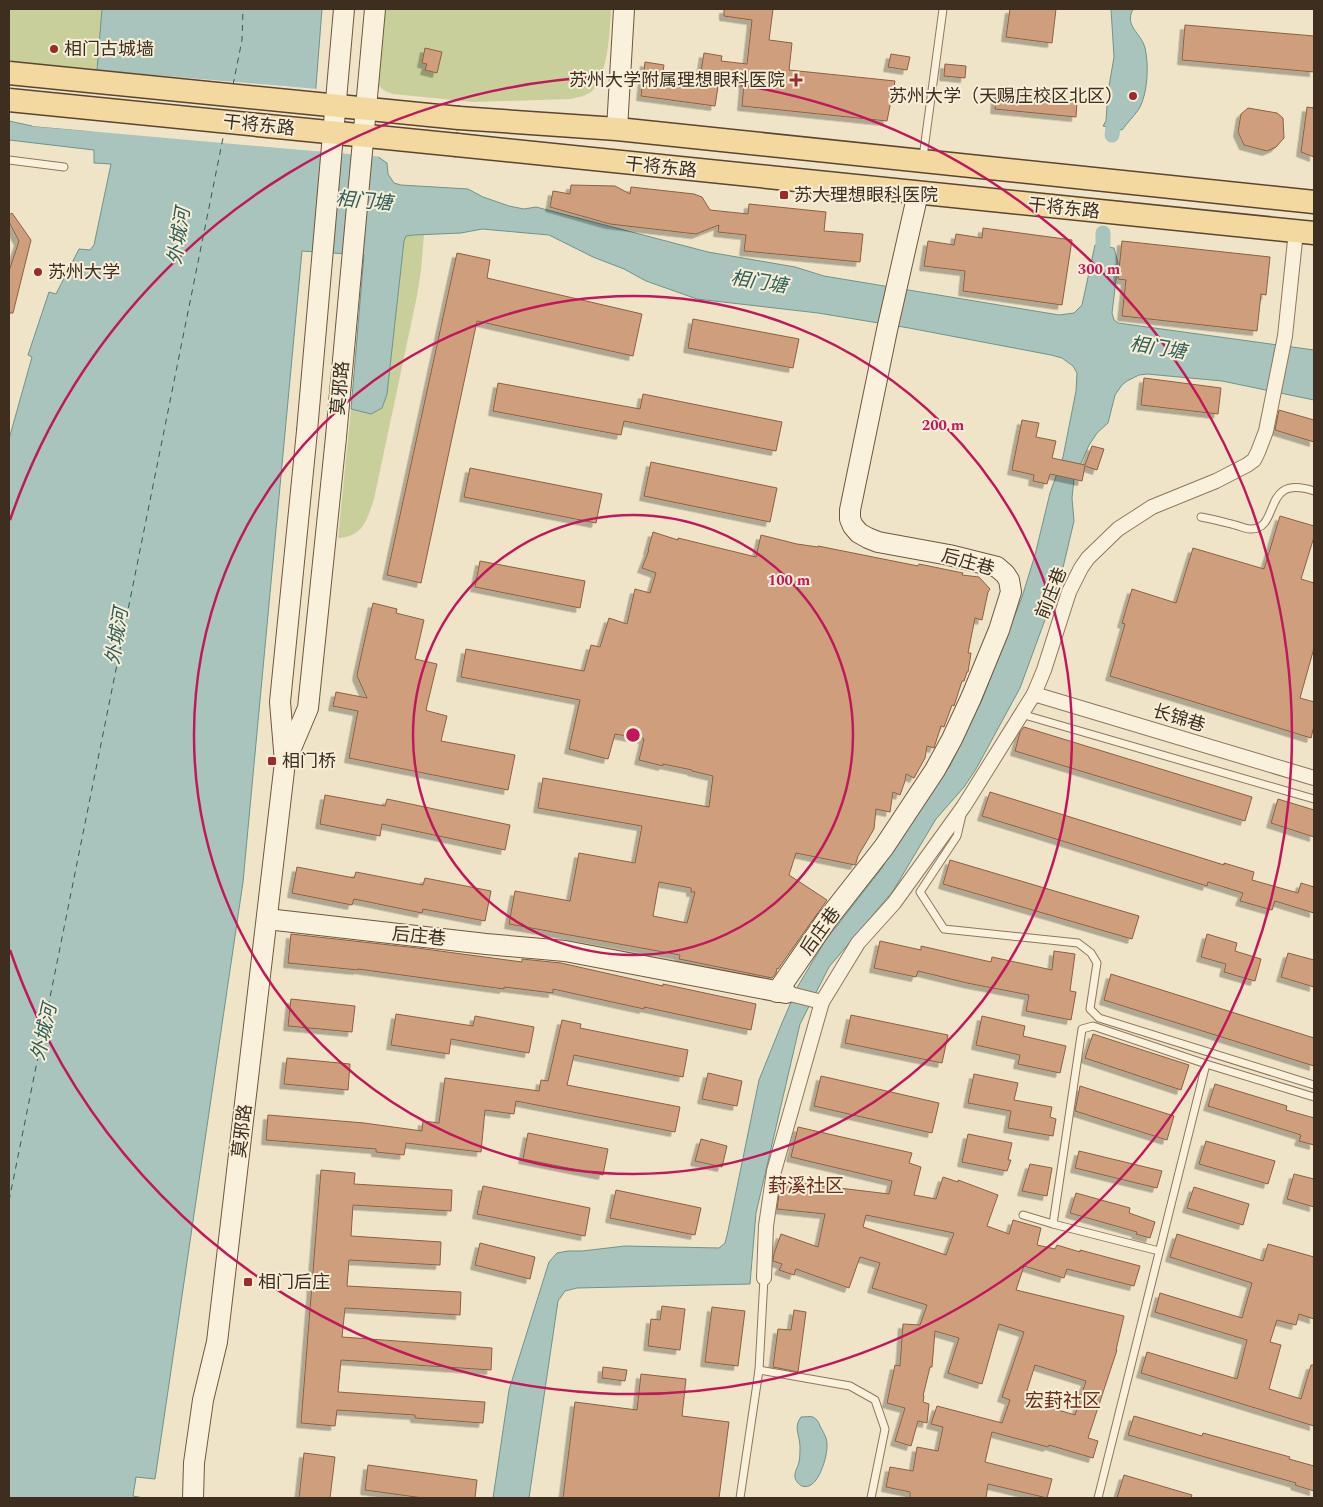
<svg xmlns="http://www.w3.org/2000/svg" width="1323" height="1507" viewBox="0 0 1323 1507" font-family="Spectral,'Noto Sans SC',serif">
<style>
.green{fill:#c9cf9b}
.water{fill:#a9c4bc;stroke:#6f938a}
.pier{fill:#f0e4c8}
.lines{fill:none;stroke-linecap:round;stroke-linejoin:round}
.canal{stroke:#a9c4bc;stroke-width:15}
.ferry{stroke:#2f5d5a;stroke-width:1;stroke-dasharray:6 5;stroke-linecap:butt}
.building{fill:#cf9f7d;stroke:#8d5f41;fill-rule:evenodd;filter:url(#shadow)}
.lane-casing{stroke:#8d765c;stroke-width:9}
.street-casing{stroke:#8d765c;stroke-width:16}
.secondary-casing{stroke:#6f573f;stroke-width:22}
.primary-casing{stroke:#5b4430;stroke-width:25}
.lane{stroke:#faf1dc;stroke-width:7}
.street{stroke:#faf1dc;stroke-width:14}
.secondary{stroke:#faf1dc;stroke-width:20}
.primary{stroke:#f3d9a0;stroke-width:22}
.secondary-bridge-casing{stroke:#6f573f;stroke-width:22;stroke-linecap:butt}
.primary-bridge-casing{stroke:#5b4430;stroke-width:25;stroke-linecap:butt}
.secondary-bridge{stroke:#faf1dc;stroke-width:20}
.primary-bridge{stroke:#f3d9a0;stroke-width:22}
.ring{fill:none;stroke:#c2185b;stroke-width:2.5}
.poi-dot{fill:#9e2a2b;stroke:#f7eed8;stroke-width:2}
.labels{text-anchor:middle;stroke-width:4;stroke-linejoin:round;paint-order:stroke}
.poi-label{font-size:18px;fill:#3d2e20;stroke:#f7eed8;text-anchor:start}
.street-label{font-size:18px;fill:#3d2e20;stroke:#f7eed8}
.water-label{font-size:19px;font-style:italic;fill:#2f5d5a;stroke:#f7eed8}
.neighbourhood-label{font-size:19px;fill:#6b2e1e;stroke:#f7eed8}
.centre{fill:#c2185b;stroke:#f7eed8;stroke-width:2.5}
.ring-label{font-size:15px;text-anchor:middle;font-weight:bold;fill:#c2185b;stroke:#f7eed8;stroke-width:4;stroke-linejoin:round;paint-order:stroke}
</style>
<defs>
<filter id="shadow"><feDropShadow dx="-4.5" dy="4.5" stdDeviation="0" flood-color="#0004"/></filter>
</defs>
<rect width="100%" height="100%" fill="#f0e4c8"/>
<!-- green -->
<g class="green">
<polygon points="9,9 102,9 98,70 9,61"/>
<path d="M381,9H611C610,30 608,76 592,91C587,96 578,97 571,99L473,102L393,94C383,91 379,88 376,79Z"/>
<path d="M424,234L421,271L417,296L374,499C367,520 363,537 338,538L351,409L363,412L387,394L403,241L406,236Z"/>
</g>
<!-- water -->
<g class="water">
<polygon points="102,9 322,9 311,150 377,156 387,163 388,174 394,183 401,185 468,189 483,197 509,206 524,209 536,207 708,252 795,267 824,276 1059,315 1074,313 1082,305 1095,245 1114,248 1118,263 1112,313 1114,320 1118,323 1314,350 1314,400 1222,381 1147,374 1139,375 1127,381 1122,385 1115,395 1108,423 1097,433 1089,445 1074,479 1072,498 1074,521 1061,576 1020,688 976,769 964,787 936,819 893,891 829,967 800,1024 756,1213 750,1284 577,1288 565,1291 558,1301 529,1498 493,1498 509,1390 549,1262 557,1253 568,1251 582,1251 625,1246 719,1248 725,1243 728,1231 759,1080 782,1023 798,986 825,941 882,868 900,836 950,766 982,700 1022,597 1035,555 1050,493 1063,457 1076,391 1077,373 1073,366 1062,358 1051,355 909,328 818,313 697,299 646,281 624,269 593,257 549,235 482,229 461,233 414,235 406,236 404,241 387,394 382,408 371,414 351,409 364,255 302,251 243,882 155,1479 136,1477 133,1496 144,1498 9,1498 9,439 32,357 28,355 49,292 56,294 79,249 90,250 94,245 111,164 94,163 94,150 9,140 9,121 32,126 92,131"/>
<path d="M1111,9H1133C1124,27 1141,32 1145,48C1149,64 1148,93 1139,109C1134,116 1127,123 1122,130L1103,126L1106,121L1108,92L1114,57Z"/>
<path d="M801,1417C805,1417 810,1416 813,1417C817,1419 819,1423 820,1426C823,1432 827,1437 827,1444C828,1455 818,1492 802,1486C799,1485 795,1480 795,1477C794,1472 798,1467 799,1462C800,1457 800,1451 800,1447C800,1435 793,1427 801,1417Z"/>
</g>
<!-- pier -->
<polygon class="pier" points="96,70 318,89 314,148 377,154 381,157 32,126 32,123 90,129"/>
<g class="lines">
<!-- canal -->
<g class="canal">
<polyline points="1112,135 1113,128"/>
<polyline points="1103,246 1103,233"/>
</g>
<!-- ferry -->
<g class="ferry">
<polyline points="233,85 242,40 243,9"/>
<polyline points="9,1201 224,133"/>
</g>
</g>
<!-- building -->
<g class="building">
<polygon points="724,9 773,9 769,40 792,43 789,70 895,81 887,121 742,106 744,83 719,80 715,106 641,96 645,62 664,65 663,72 700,77 704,53 722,56 721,61 747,64 752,20 724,16"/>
<polygon points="1010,9 1056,9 1052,43 1006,37"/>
<polygon points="1185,25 1314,36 1314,72 1182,60"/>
<polygon points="425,48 442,52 437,73 425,70 427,64 422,63"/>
<polygon points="891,54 910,57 907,70 888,67"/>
<polygon points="945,64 966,66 965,78 944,76"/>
<polygon points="997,88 1039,92 1039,97 1077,102 1076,117 995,109"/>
<polygon points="1307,107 1314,108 1314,157 1301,152"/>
<polygon points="1248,108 1277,113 1283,118 1284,138 1276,147 1267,151 1244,145 1238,132 1241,114"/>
<polygon points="571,185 615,186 630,194 631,187 694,194 702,197 710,210 748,214 749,204 826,212 824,231 863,234 860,262 744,251 746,235 718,232 719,225 696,234 610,224 550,207 553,191 570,194"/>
<polygon points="12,213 31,240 13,313 9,313 9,271 19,241 9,222 9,215"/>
<polygon points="983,228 1072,240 1062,305 963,291 965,271 924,266 928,241 954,245 956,234 982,238"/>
<polygon points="1122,241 1270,257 1266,295 1261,294 1257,331 1122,316 1126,280 1118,279"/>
<polygon points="457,253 490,260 487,278 642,314 633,356 477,321 421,583 387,575"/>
<polygon points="693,319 799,339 793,368 688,348"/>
<polygon points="1144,378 1221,388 1218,414 1141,405"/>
<polygon points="498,383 640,409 643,394 782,422 776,451 624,421 621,435 493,411"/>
<polygon points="1279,410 1314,420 1314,442 1275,430"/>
<polygon points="1022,420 1039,423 1036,437 1056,441 1052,458 1085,465 1092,446 1104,449 1097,470 1085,466 1082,481 1050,474 1047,484 1033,481 1034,475 1012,470"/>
<polygon points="651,462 777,488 770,522 644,496"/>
<polygon points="470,468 602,494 596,523 464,497"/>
<polygon points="1280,516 1314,526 1314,537 1301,579 1314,583 1314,648 1300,698 1314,702 1314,726 1311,738 1110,676 1125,624 1122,623 1132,589 1176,603 1193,548 1264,569"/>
<path d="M653,532L678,540V538L756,557L761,535L797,544L818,547V546L918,566L919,564L963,573L962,575L979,577L990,589L988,592L982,620L975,618L968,653H971L968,672H967L964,681H962L954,706L952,705L944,727L941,726L934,748L927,746L925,758L914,778L906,774L905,781L900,795L893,792L890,812L876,809L874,829L858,856L856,863L855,865L796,853L789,875L827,900L778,969L777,968L776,973L772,978L679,959L680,955L509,924L515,891L570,901L579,853L635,863L642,826L538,808L543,778L709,807L713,776L692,771V770L663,764V766L639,760L644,739L615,734L608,759L569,749L580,700L461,677L466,649L584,671L591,645L600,647L609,618L627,624L635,589L650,593L656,573L642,568L649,550H648ZM659,882L691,888V892H695L687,923L653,916Z"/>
<polygon points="480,561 585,581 580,608 475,587"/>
<polygon points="373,603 397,609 396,613 424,620 415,659 437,664 426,710 428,711 447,716 441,741 515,755 508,790 349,758 358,711 333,706 336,692 367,698 357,676 358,670"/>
<polygon points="1024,727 1252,797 1245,821 1015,751 1020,732"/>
<polygon points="990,792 1224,865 1224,863 1254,872 1252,880 1298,893 1301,883 1314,887 1314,913 1275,901 1272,910 1240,901 1243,893 1208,882 1207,886 982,816"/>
<polygon points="325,795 385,806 387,799 510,825 505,850 382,824 380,836 320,824"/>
<polygon points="1278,799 1314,810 1314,837 1271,823"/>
<polygon points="950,860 1139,916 1132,939 943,884"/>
<polygon points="297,867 354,878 356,872 423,885 425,878 491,891 485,921 423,909 422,913 354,899 352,905 292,893"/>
<polygon points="291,934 417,948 522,962 522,959 561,963 663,986 663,984 756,1004 751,1030 644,1007 644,1009 553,989 553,993 504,987 504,989 358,969 358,970 288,963"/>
<polygon points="1207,934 1237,943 1235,951 1261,959 1255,981 1224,972 1226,964 1201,957"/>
<polygon points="880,941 921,950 921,946 991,962 992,957 1052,970 1054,951 1075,954 1070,991 1076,992 1071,1020 1026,1011 1029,995 967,983 918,971 916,977 874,968"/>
<polygon points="1288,953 1314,960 1314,987 1281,977"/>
<polygon points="1111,974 1314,1038 1314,1066 1104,1000"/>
<polygon points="291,999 355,1006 352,1032 288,1026"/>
<polygon points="396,1014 473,1026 475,1016 534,1027 529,1053 451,1039 449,1054 391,1045"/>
<polygon points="851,1015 948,1035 942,1063 845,1043"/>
<polygon points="982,1016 1025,1026 1023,1036 1066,1046 1060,1073 1018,1064 1020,1055 976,1045"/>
<polygon points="562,1020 581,1024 580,1028 688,1050 683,1077 574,1055 567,1085 680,1107 675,1132 516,1101 514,1114 485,1110 481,1152 406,1143 404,1155 376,1152 376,1149 266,1140 268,1115 364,1123 422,1131 423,1121 439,1123 445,1078 539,1091 541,1080 548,1081"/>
<polygon points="1093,1034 1189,1065 1181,1090 1085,1058"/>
<polygon points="287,1058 350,1064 348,1090 284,1084"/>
<polygon points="708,1073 742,1081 737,1106 702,1099"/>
<polygon points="974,1074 1018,1083 1014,1100 1052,1107 1050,1117 1056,1119 1053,1136 1008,1128 1011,1111 968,1103"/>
<polygon points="821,1076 939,1103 932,1133 814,1106"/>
<polygon points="1215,1084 1287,1106 1286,1110 1314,1118 1314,1145 1299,1141 1301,1135 1208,1106"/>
<polygon points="1080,1086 1174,1116 1167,1140 1075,1111"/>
<path d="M798,1127L912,1153L909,1163L921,1167L914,1195L936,1199L943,1177L958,1182V1180L998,1195L987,1226L1009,1234L1013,1220L1041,1228L1037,1245L1055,1249L1057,1245L1080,1252V1250L1140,1266L1134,1286L1067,1269L1064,1278L1024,1266L1016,1290L1124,1316L1116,1350H1117L1088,1438L1098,1441L1093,1458L1049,1445L1048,1447L992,1432L985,1462L1052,1479L1047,1498L988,1484L986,1498H910V1492L886,1487L890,1467L913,1471L917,1447L938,1451L943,1427L931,1424L937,1406L1002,1423L1010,1400L1002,1397L1024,1332L999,1324L982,1384L948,1373L959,1338L935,1331L932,1367H930L923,1396H924L923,1402L929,1404L927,1423L918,1421L911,1446L895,1441L905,1408L887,1403L895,1365L900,1366L903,1324L920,1325L927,1305L872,1288L880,1263L860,1257L849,1288L796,1269L794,1275L779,1270L782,1264L773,1261L774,1254L781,1234L818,1247L825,1214L777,1209L781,1181L889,1194L892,1181L791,1157ZM866,1215L954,1233L946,1255L863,1227ZM1035,1365L1086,1381L1075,1415L1024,1400Z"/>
<polygon points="528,1133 608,1149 603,1175 523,1159"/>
<polygon points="968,1134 1012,1143 1008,1160 1011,1160 1007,1171 962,1162"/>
<polygon points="701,1139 727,1146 722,1167 695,1161"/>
<polygon points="1206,1141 1275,1161 1268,1184 1199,1164"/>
<polygon points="1079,1151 1162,1171 1157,1188 1075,1168"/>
<polygon points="1030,1164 1052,1168 1047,1196 1022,1191"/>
<polygon points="321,1170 355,1173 354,1184 452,1190 451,1211 353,1205 351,1236 441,1242 440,1265 349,1260 347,1286 461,1292 460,1315 345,1308 342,1337 492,1348 491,1370 341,1360 338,1392 485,1402 483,1423 415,1418 415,1415 337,1410 335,1426 301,1423"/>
<polygon points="1294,1174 1314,1179 1314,1207 1287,1199"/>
<polygon points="483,1186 590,1208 585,1236 477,1214"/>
<polygon points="1194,1187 1249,1204 1243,1225 1187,1208"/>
<polygon points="616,1190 701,1208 695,1235 610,1218"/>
<polygon points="1076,1193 1130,1208 1129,1213 1155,1222 1150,1238 1136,1234 1137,1232 1070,1213"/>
<polygon points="1177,1234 1263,1261 1268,1244 1314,1257 1314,1319 1299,1314 1296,1325 1277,1320 1270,1342 1281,1345 1269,1389 1301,1399 1311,1365 1314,1365 1314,1426 1141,1373 1147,1352 1237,1379 1247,1340 1155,1312 1160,1293 1242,1318 1252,1283 1170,1257"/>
<polygon points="480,1243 535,1257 530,1279 475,1265"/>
<polygon points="662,1306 685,1309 680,1350 648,1346 651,1319 660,1320"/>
<polygon points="712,1307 745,1311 738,1366 705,1362"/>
<polygon points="794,1310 806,1312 798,1372 773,1367 778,1329 791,1330"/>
<polygon points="603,1367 627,1370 625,1381 602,1378"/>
<polygon points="641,1374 686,1379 682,1416 729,1422 719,1498 563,1498 575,1402 637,1410"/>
<polygon points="1134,1416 1202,1436 1203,1433 1290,1457 1289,1459 1314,1466 1314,1491 1295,1485 1296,1483 1128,1435"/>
<polygon points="304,1453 335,1457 330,1498 299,1498"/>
<polygon points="368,1465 477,1480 475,1498 423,1498 365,1490"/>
<polygon points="1124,1475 1192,1495 1191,1498 1117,1498"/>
</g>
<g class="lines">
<!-- lane casing -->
<g class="lane-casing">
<g id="lane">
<polyline points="923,157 943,9"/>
<polyline points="9,160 64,167"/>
<path d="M1201,517C1212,519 1223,522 1235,525C1240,526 1245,529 1250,529C1282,530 1260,473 1314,491"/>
<polyline points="1021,714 1314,799"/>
<polyline points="962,815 957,836 920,892 944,929 1078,943 1091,953 1097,963 1090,1009 1099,1018 1314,1085"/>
<polyline points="1023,1215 1053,1224"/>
<polyline points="1159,1251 1053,1224 1082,1029 1093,1026 1206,1064 1314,1097"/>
<polyline points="759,1370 850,1386 875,1400 885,1429 871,1498"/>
<polyline points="740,1498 759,1370 764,1278"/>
<polyline points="1098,1498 1206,1064"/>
</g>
</g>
<!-- street casing -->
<g class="street-casing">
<g id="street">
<polyline points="1034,694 1314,778"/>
<polyline points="786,993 822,1002"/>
<polyline points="764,1278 766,1226 774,1171 822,1002 858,943 894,903 964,806 1034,694 1044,670 1069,592 1081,568 1088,558 1118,529 1152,507 1216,481 1247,465 1254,460 1258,452 1266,431 1285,336 1296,231"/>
</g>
</g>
<!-- secondary casing -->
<g class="secondary-casing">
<g id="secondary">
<polyline points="617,129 624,9"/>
<polyline points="286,760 308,708 336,437"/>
<polyline points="267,919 486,944 565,951 786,993"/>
<polyline points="777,992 826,921 884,847 935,770 952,739 971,698 999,630 1011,592 1009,580 1005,574 997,567 949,555 878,542 868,538 859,533 853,526 850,519 850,510 887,330 918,193"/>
<polyline points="193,1498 194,1463 203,1400 217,1342 285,762 280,702 307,431"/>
</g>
</g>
<!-- primary casing -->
<g class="primary-casing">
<g id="primary">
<polyline points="459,118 617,129 1314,202"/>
<polyline points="457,145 1314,233"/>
</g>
</g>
<!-- lane -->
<use href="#lane" class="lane"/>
<!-- street -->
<use href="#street" class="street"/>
<!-- secondary -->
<use href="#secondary" class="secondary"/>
<!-- primary -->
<use href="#primary" class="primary"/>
<!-- secondary-bridge casing -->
<g class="secondary-bridge-casing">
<g id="secondary-bridge">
<polyline points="307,431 344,9"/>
<polyline points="336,437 375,9"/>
</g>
</g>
<!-- primary-bridge casing -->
<g class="primary-bridge-casing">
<g id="primary-bridge">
<polyline points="9,73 459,118"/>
<polyline points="9,100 457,145"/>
</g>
</g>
<!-- secondary-bridge -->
<use href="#secondary-bridge" class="secondary-bridge"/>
<!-- primary-bridge -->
<use href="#primary-bridge" class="primary-bridge"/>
</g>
<!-- distance rings -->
<g class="ring">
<circle cx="633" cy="735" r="220"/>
<circle cx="633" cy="735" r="439"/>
<path d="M10 520A659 659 0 1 1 10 950"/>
</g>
<!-- markers -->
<g class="poi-dot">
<circle cx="54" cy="49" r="5"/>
<path d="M793.5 72.5h5v5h5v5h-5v5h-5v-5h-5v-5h5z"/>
<circle cx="1133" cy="96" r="5"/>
<rect x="779" y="190" width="10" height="10" rx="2.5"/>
<circle cx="38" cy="272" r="5"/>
<rect x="267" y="756" width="10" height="10" rx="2.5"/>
<rect x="243" y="1277" width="10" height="10" rx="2.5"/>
</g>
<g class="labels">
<!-- poi labels -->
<g class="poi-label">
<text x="64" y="55">相门古城墙</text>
<text x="785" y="86" text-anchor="end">苏州大学附属理想眼科医院</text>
<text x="1123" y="102" text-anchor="end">苏州大学（天赐庄校区北区）</text>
<text x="794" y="201">苏大理想眼科医院</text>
<text x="48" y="278">苏州大学</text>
<text x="282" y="767">相门桥</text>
<text x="258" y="1288">相门后庄</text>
</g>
<!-- street labels -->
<g class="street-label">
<text transform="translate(259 125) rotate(6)" y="6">干将东路</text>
<text transform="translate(661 167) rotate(6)" y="6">干将东路</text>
<text transform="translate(1064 208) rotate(6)" y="6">干将东路</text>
<text transform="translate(340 388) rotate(-85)" y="6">莫邪路</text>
<text transform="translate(968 562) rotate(16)" y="6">后庄巷</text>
<text transform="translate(1051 593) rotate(-68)" y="6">前庄巷</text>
<text transform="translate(1179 718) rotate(17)" y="6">长锦巷</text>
<text transform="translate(820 931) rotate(-54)" y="6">后庄巷</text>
<text transform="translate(419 936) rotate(6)" y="6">后庄巷</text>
<text transform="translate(242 1131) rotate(-83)" y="6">莫邪路</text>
</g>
<!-- water labels -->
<g class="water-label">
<text transform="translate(364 200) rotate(5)" y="7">相门塘</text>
<text transform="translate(178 236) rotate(-81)" y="7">外城河</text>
<text transform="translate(759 281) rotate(9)" y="7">相门塘</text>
<text transform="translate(1158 347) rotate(9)" y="7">相门塘</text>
<text transform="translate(116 636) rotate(-81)" y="7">外城河</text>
<text transform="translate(43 1032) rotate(-77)" y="7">外城河</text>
</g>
<!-- neighbourhood labels -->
<g class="neighbourhood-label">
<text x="806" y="1192">葑溪社区</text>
<text x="1063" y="1407">宏葑社区</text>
</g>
</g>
<circle cx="633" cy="735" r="8" class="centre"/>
<g class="ring-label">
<text x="1099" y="274">300 m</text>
<text x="943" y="430">200 m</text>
<text x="789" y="585">100 m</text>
</g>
<!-- border -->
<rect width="1323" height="1507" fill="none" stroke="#3d2e20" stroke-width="20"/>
</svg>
